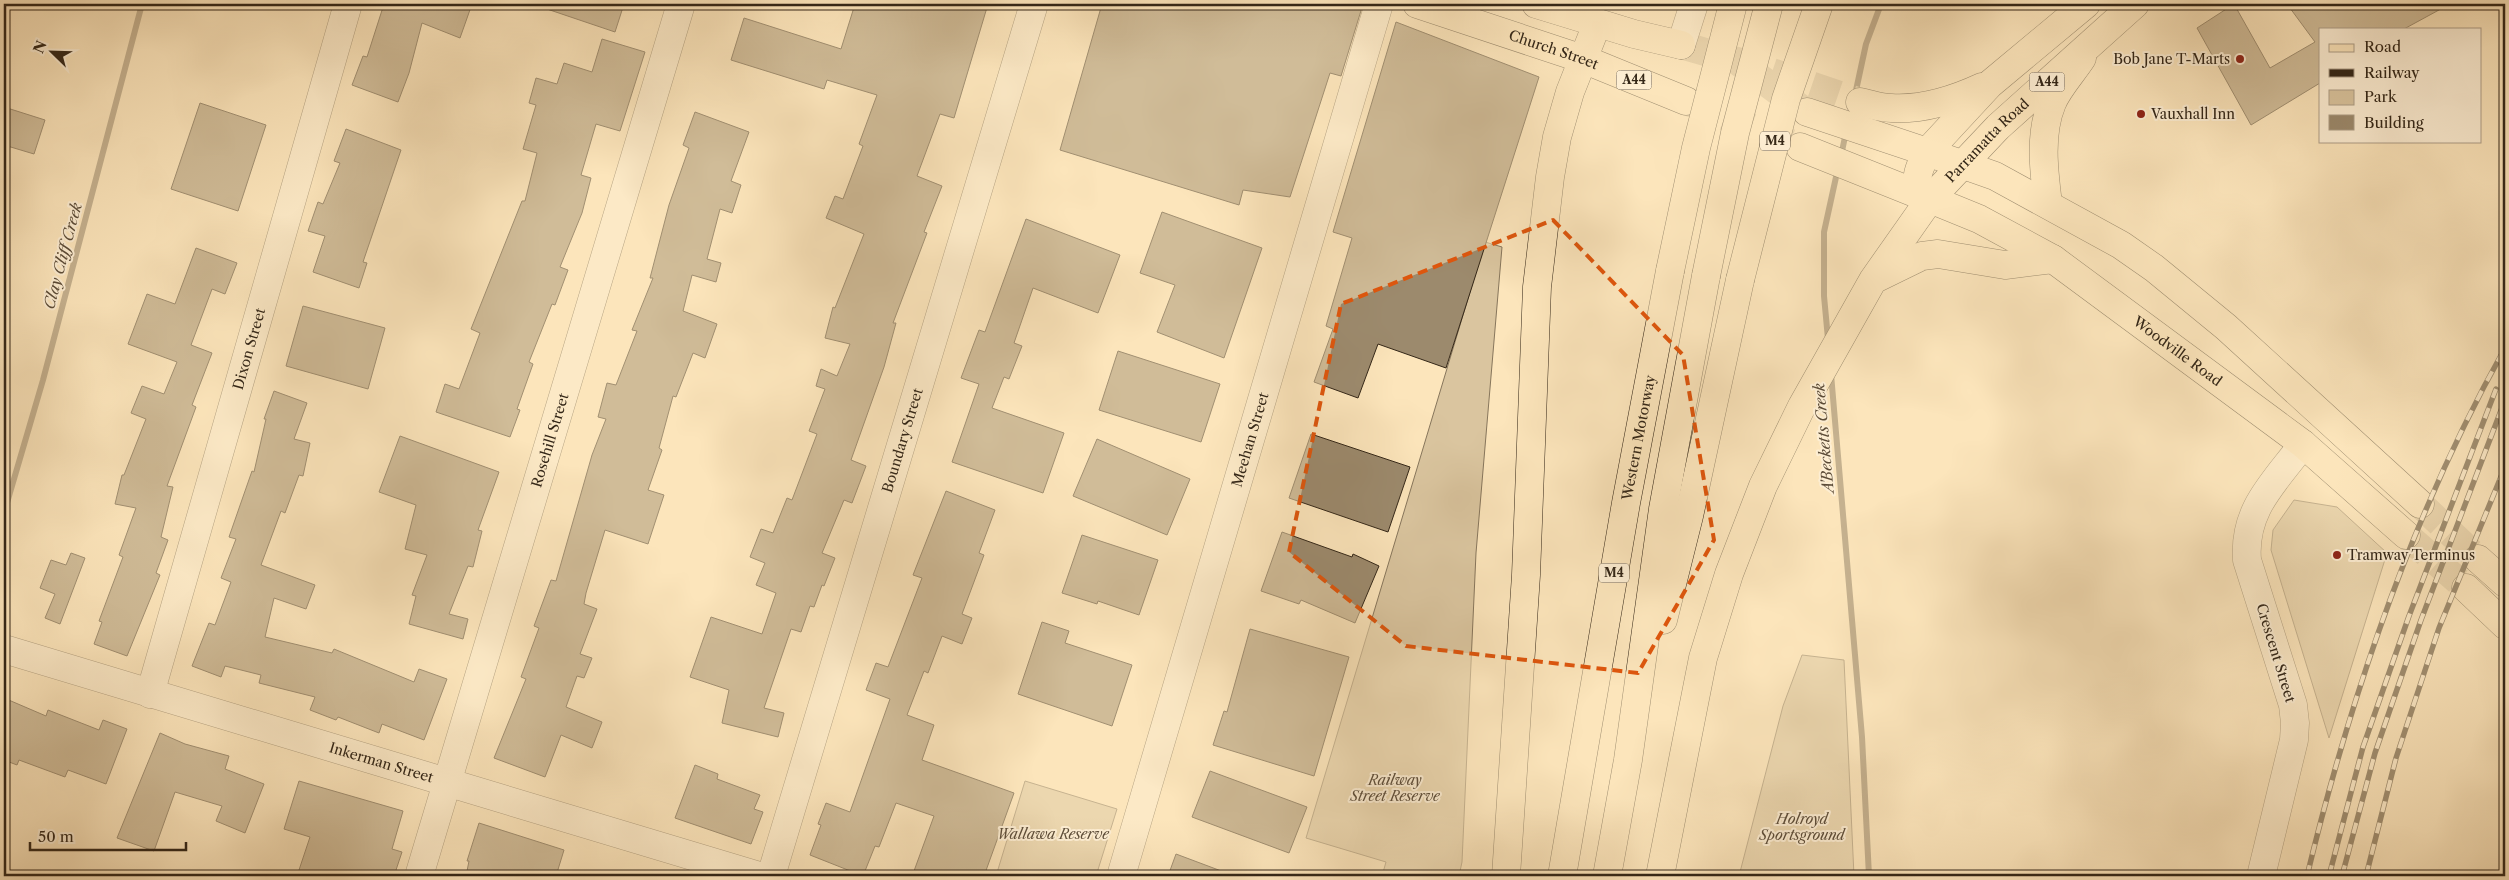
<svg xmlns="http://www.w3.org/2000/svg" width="2509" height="880" viewBox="0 0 2509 880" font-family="'Libre Caslon Text',serif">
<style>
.green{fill:#dac59f;stroke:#87765c}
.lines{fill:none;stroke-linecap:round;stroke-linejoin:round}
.stream{stroke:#837259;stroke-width:6}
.building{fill:#9c8a6d;stroke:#342718}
.major-tunnel{stroke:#d4bf9a;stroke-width:28;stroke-dasharray:28 14;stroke-linecap:butt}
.highway-tunnel{stroke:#d4bf9a;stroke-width:28;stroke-dasharray:28 14;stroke-linecap:butt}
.minor-casing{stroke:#665641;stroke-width:29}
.major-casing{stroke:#342718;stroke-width:29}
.highway-casing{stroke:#342718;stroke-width:29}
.minor{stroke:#fdeed3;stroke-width:28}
.major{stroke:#fce5bb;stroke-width:28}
.highway{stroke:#fce5bb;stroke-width:28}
.rail-casing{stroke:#342718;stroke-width:5.5}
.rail{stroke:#fdeed3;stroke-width:4;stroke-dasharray:11;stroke-linecap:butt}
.highway-bridge-casing{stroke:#342718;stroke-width:29;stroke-linecap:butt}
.highway-bridge{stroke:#fce5bb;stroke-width:28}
.marked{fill:none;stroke:#df560d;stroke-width:4;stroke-dasharray:10 6;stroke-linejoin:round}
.poi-dot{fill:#8f2418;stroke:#fdeed3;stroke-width:2}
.labels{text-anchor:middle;stroke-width:4;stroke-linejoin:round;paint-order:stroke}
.shield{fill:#fdeed3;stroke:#706350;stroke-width:1}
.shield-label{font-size:12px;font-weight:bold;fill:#342718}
.street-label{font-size:14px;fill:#342718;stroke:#fdeed3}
.poi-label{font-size:14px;fill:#342718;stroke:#fdeed3;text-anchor:start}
.park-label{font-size:14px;font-style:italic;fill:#5e4e3a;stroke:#fdeed3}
.water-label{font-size:15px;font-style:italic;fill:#5c4c38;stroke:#fdeed3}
</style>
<rect width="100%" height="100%" fill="#fce5bb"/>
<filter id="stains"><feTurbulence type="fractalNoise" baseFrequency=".004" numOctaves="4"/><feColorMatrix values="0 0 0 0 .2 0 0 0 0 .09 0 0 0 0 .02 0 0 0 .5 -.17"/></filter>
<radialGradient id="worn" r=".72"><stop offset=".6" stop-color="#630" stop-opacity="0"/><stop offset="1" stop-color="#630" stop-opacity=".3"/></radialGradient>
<!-- green -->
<g class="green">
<polygon points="1485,242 1502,247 1476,553 1462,862 1459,876 1382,876 1386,862 1306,838"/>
<polygon points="2294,500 2337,507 2387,553 2329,738 2271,550 2273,530"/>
<polygon points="1802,655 1844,660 1854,876 1739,876 1783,706"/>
<polygon points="1025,781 1117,809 1096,876 996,876"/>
</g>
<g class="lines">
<!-- stream -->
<g class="stream">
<polyline points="1855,95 1866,44 1881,4"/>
<polyline points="1841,156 1846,132"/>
<polyline points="1828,339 1824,296 1824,232 1838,168"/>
<polyline points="1831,374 1862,737 1869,876"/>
<polyline points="4,513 43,380 142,4"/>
</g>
</g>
<!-- building -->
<g class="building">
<polygon points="384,4 472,4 460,38 422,23 409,73 398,102 352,85 363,56 367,57"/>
<polygon points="541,4 624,4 615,32 541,7"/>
<polygon points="855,4 988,4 954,118 940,114 917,176 942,186 924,232 927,233 893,323 896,323 884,367 851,460 866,466 852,503 844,500 822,553 835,558 824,586 822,585 814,607 810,606 801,632 791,629 764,708 784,713 778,737 722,723 729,690 690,677 711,617 762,634 776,593 756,585 765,563 750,557 761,529 773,533 787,498 792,500 817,434 809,431 825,389 816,386 821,369 837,376 850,344 825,338 833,307 835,308 864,234 826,218 835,196 843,199 863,146 859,144 877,95 827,80 824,89 731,60 744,18 841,49"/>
<polygon points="1102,4 1363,4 1341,76 1330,73 1290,197 1243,190 1239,205 1060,150"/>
<polygon points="2234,4 2270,68 2315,42 2287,4 2450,4 2404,29 2320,29 2320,83 2251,125 2197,28"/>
<polygon points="1396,22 1539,77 1446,368 1378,344 1358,398 1314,382 1333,329 1326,326 1352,238 1333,232"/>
<polygon points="602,39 645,52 620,131 596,124 581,175 591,178 582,213 560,267 568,270 555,305 552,304 529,362 533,364 517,409 520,410 510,437 436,412 445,384 459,389 480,333 471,329 522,201 525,201 537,153 523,149 536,105 529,103 536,78 557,84 564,63 592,72"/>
<polygon points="200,103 266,125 238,211 171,189"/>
<polygon points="4,107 45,120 34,154 4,145"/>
<polygon points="695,112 749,132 731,181 741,185 732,213 720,209 707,259 721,263 716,282 692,275 683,311 717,324 705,358 693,353 676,397 673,396 659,448 662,450 648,490 664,495 648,544 605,530 586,593 584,604 597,609 580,654 592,658 584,678 577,676 566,707 602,722 592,748 561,735 545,777 494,758 526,679 521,677 539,628 534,626 551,580 556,581 592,455 606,419 598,417 607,383 616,385 637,331 632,330 653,278 650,278 669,205 689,148 683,145"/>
<polygon points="346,129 401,150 363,262 367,263 359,288 313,272 325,236 308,231 318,202 323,204 340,163 334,161"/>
<polygon points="1162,212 1262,248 1224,358 1157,332 1175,285 1140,273"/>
<polygon points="1026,219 1120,255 1098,313 1033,288 1014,343 1022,346 1009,379 1004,377 992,408 1064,433 1043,493 952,462 979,384 961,378 979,330 985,332"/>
<polygon points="196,248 237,263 225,294 212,289 191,345 212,353 192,405 196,407 167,486 173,487 161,537 168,540 156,573 160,575 127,656 94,644 102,622 99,621 123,557 119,555 136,508 115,504 122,475 124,475 146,419 131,413 142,386 164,394 177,362 128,344 147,294 175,304"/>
<polygon points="303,306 385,328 368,389 286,366"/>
<polygon points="1118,351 1220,384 1201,442 1099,410"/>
<polygon points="274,391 307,403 294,439 310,443 303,476 299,475 285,513 281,511 261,565 315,585 306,609 274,598 265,637 332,653 334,649 414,682 419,669 447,679 424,740 382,724 379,733 338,717 336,720 310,710 315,697 259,683 261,675 225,666 221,677 192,666 209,623 215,625 231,582 221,578 236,539 229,537 252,471 254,472 266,419 264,419"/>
<polygon points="1311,434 1410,467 1388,532 1289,498"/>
<polygon points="400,436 499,472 478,530 482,531 473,567 468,566 449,614 468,619 463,639 409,624 416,596 412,595 427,555 405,549 416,505 379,492"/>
<polygon points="1097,439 1190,479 1167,535 1073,496"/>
<polygon points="946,491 995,510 979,553 984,555 962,614 972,618 962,644 942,636 928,673 924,671 907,715 934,725 922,760 1014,793 984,876 928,876 914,871 934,816 896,803 879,847 875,846 863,876 810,855 821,825 818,824 826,803 850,812 890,699 866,690 876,663 888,667 922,578 913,575"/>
<polygon points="1282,532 1352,557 1353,554 1379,566 1355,623 1301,600 1299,604 1261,591"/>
<polygon points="1082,535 1158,560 1139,615 1098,601 1097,604 1062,593"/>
<polygon points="71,553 85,558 60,624 45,618 55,594 40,588 51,560 66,565"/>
<polygon points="1042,622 1069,631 1065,643 1132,665 1112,726 1018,694"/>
<polygon points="1250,629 1349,657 1314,776 1213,745 1224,711 1227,712"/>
<polygon points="4,698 46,716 48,710 99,730 103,720 127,729 106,784 68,770 65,777 19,760 17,765 4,760"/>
<polygon points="160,733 185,744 229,756 225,769 264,784 245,833 216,821 222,806 175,792 154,851 117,838"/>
<polygon points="695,765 718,774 717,779 760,795 754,809 763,812 751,844 675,818"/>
<polygon points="1210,771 1307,807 1289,853 1192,817"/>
<polygon points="299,781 403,811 392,849 402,852 394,876 297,876 310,837 284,829"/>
<polygon points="479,823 564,850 556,876 466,876 469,861 467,861"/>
<polygon points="1176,854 1232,875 1231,876 1168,876"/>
</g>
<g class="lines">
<!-- major-tunnel -->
<g class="major-tunnel">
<polyline points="2420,504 2478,559"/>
<polyline points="2406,535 2466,588"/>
</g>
<!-- highway-tunnel -->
<g class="highway-tunnel">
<polyline points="1681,45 1737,61 1806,112"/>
<polyline points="1772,72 1860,102"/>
<polyline points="1686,101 1798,146"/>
</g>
<!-- minor casing -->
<g class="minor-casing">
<g id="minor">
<polyline points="1681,45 1694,4"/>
<path id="s1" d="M4,649L759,876"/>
<path id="s2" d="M150,694L348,4"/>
<path id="s3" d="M419,876L681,4"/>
<path id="s4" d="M771,876L1034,4"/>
<path id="s5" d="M1121,876L1379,4"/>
<path d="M2261,876L2294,740L2295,723L2293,705L2247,560C2243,509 2275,482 2303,444"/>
</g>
</g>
<!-- major casing -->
<g class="major-casing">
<g id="major">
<path d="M1920,195C1914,178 1919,168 1927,152L1995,176L2121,245L2154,268L2226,327L2420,504"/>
<path id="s6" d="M1930,199L1979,219L2053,259L2303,444L2406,535"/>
<path d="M2048,204C2044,172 2039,134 2052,103C2058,88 2073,72 2082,58"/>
<polyline points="2478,559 2505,583"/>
<polyline points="2466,588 2505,625"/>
</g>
</g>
<!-- highway casing -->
<g class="highway-casing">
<g id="highway">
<path id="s7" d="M1417,4L1583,59L1686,101"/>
<polyline points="1536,4 1634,34 1681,45"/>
<path d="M1860,102C1870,104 1881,108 1891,108C1922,110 1954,100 1982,87"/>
<polyline points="1807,112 1927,152 1990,84 2086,4"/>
<polyline points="1800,147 1930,199"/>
<polyline points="1877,278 1922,256 1938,254 2005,265 2053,259"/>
<polyline points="1663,620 1689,516 1740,280"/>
<polyline points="1506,876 1526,575 1537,287 1550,177 1557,137 1570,92 1597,24"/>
<path id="s8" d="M1562,876L1626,503L1670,271"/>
<polyline points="1607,876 1628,760 1663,509 1706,276"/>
<path id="s9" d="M1660,876L1703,658L1729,574L1763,486L1802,406L1873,280L1930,199L1998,127L2135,4"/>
</g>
</g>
<!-- minor -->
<use href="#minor" class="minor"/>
<!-- major -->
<use href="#major" class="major"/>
<!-- highway -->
<use href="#highway" class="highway"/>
<!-- rail casing -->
<g class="rail-casing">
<g id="rail">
<path d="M2307,876C2351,694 2413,512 2505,348"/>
<polyline points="2329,876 2363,747 2409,616 2496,389"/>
<polyline points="2342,876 2375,753 2421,620 2505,400"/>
<polyline points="2366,876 2396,758 2439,628 2505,467"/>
</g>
</g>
<!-- rail -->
<use href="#rail" class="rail"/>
<!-- highway-bridge casing -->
<g class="highway-bridge-casing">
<g id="highway-bridge">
<polyline points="1670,271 1696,148 1733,4"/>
<polyline points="1706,276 1735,133 1769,4"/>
<polyline points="1740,280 1786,99 1819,4"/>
</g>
</g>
<!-- highway-bridge -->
<use href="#highway-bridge" class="highway-bridge"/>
</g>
<!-- marked area -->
<path d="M0 0H2509V880H0ZM1553,220L1683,355L1714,540L1638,673L1406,646L1289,552L1341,304Z" fill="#fce5bb" fill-opacity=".55" fill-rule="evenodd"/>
<path class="marked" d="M1553,220L1683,355L1714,540L1638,673L1406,646L1289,552L1341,304Z"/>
<!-- markers -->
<g class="poi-dot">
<circle cx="2240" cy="59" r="5"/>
<circle cx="2141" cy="114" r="5"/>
<circle cx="2337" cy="555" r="5"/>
</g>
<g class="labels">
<!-- shield labels -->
<g class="shield">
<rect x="1616.5" y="70.5" width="35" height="19" rx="4"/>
<rect x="2029.5" y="72.5" width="35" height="19" rx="4"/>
<rect x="1760" y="131.5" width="30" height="19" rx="4"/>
<rect x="1599" y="563.5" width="30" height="19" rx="4"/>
</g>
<g class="shield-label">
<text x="1634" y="84">A44</text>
<text x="2047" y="86">A44</text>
<text x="1775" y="145">M4</text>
<text x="1614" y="577">M4</text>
</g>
<!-- street labels -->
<g class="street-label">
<text dy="5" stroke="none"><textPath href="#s7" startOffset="144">Church Street</textPath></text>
<text dy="5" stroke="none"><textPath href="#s9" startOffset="819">Parramatta Road</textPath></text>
<text dy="5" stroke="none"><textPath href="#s2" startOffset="359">Dixon Street</textPath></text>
<text dy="5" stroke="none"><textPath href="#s6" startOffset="292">Woodville Road</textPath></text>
<text dy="5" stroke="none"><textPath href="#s8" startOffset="445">Western Motorway</textPath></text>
<text dy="5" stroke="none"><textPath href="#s3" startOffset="455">Rosehill Street</textPath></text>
<text dy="5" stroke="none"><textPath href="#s4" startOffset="455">Boundary Street</textPath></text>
<text dy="5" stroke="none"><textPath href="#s5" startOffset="455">Meehan Street</textPath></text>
<text transform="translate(2276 653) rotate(73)" y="5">Crescent Street</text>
<text dy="5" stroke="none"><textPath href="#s1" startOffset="394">Inkerman Street</textPath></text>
</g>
<!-- poi labels -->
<g class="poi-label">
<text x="2230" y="64" text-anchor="end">Bob Jane T-Marts</text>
<text x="2151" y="119">Vauxhall Inn</text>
<text x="2347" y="560">Tramway Terminus</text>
</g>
<!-- park labels -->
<g class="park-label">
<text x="1395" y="785">Railway<tspan x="1395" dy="16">Street Reserve</tspan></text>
<text x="1802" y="824">Holroyd<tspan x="1802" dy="16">Sportsground</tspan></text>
<text x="1053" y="839">Wallawa Reserve</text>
</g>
<!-- water labels -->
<g class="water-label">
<text transform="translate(63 256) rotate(-75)" y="5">Clay Cliff Creek</text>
<text transform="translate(1824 438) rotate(-95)" y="5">A'Becketts Creek</text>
</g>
</g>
<!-- margin -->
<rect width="2509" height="880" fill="none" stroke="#fce5bb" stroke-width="20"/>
<rect x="5" y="5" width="2499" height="870" fill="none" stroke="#342718" stroke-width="2.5"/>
<rect x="10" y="10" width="2489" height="860" fill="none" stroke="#342718"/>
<!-- legend -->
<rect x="2319" y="28" width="162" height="115" fill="#fdeed3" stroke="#ad9e88"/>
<rect x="2329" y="44" width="25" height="8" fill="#fce5bb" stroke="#ad9e88"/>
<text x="2364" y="52" font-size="15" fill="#342718">Road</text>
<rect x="2329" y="69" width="25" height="8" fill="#342718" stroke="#ad9e88"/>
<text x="2364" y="78" font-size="15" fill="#342718">Railway</text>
<rect x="2329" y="90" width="25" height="15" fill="#dac59f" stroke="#ad9e88"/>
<text x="2364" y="102" font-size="15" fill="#342718">Park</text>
<rect x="2329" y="115" width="25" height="15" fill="#9c8a6d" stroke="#ad9e88"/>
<text x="2364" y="128" font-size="15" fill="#342718">Building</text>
<!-- north arrow -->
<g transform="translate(52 52) rotate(293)" stroke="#fdeed3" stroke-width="4" paint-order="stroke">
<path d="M0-4L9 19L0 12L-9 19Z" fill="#342718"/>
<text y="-8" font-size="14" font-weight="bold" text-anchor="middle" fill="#342718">N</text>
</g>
<!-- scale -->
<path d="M30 842v8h156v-8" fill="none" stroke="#342718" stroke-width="2.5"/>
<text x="38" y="842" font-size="15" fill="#342718" stroke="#fdeed3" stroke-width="4" paint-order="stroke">50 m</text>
<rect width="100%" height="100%" filter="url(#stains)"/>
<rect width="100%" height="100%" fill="url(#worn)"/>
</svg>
